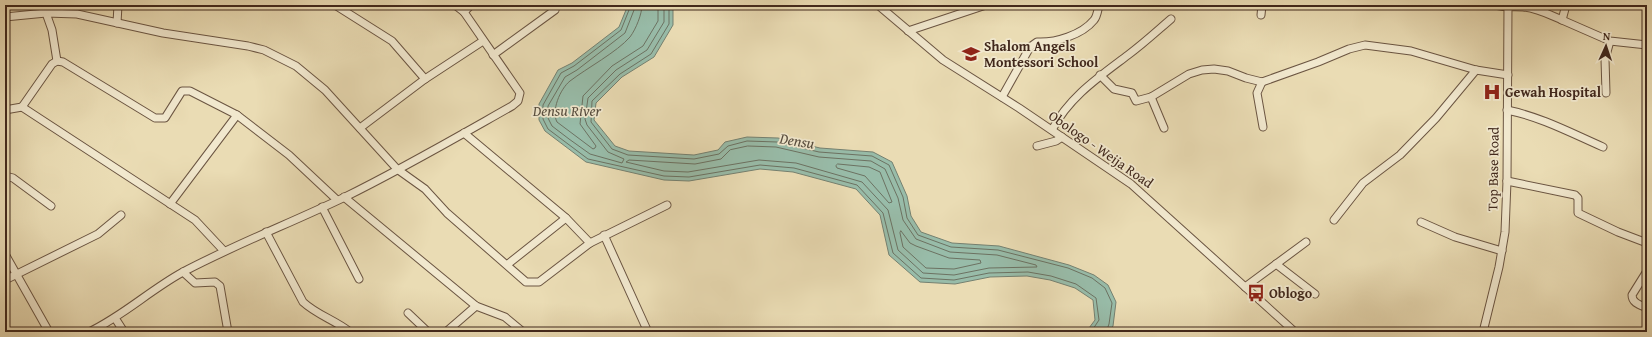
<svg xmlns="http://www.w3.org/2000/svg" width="1652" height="337" viewBox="0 0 1652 337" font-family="'Gentium Book Plus',serif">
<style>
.water{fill:#98bca9;stroke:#758171}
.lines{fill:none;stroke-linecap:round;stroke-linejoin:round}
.shore{stroke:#6c7262;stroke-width:1}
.stream{stroke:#758171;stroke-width:2}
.minor-casing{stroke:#6b5542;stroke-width:9}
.minor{stroke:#f1e8ce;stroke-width:7}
.labels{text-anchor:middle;stroke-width:3.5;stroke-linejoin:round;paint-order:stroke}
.poi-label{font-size:14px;font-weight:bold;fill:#41281c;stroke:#f1e8ce;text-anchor:start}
.street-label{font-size:14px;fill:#41281c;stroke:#f1e8ce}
.water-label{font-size:15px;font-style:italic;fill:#574d3f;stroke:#f1e8ce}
</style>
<rect width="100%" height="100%" fill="#eadcb4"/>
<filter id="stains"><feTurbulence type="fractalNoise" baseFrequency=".005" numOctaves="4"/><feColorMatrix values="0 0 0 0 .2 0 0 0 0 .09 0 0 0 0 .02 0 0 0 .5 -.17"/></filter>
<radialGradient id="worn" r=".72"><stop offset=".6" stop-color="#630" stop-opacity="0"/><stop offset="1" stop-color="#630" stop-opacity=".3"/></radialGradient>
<!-- water -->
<polygon class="water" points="628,5 673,5 673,25 654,57 622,77 596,103 594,120 615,146 629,151 694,155 718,150 725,142 747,137 778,138 820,148 873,152 892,162 907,196 911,216 921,232 952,243 999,246 1069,265 1094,275 1108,285 1116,302 1113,326 1109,332 1086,332 1095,320 1093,300 1075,288 1050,280 1027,276 990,277 955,284 920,282 889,255 880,215 856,189 793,172 760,169 689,181 664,180 586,162 545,131 539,120 539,104 558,70 572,63 619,27"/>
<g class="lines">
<!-- shore -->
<g class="shore">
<polyline points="631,5 621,30 574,66 561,73 543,105 543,119 548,129 588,159 664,176 689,177 760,165 794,168 857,185 883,213 893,253 921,278 954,280 989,273 1028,272 1051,276 1076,284 1096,298 1099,320 1091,332"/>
<polyline points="636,5 625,33 577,70 565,77 548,106 548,118 552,126 569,139 590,154 622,163 624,159 608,152 587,125 585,119 588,98 616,70 647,50 664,22 664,5"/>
<path d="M642,5C642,14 636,29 630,37C617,52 587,68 570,81C560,89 551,111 557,122L593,149L595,148L596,146L580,124L583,96L612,66L643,46L658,21V5"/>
<polyline points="669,5 669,24 651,54 620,74 592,101 591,122 612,149 628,155 694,159 719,154 728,146 747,141 777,142 819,152 872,156 889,165 903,197 907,218 918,235 951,247 998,250 1068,268 1092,278 1105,288 1112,303 1109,324 1106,332"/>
<polygon points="748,146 776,147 819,157 871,161 885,169 898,198 903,220 916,239 950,252 997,255 1036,265 1037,267 989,268 954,275 923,273 898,250 888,210 862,182 796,163 759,160 688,172 664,171 626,162 629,160 695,164 721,159 730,150"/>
<polygon points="838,164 869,167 880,172 892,202 889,203 865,176 837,168 836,166"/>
<polygon points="901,231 910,243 916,246 949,258 980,260 981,263 954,269 926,268 903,247 900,233"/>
</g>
<!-- stream -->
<polyline class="stream" points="1373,332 1377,330 1381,332"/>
<!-- minor casing -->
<g class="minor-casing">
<g id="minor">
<polyline points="335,5 392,41 425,79"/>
<polyline points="878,5 943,60 1019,108 1131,184 1295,332"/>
<path d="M1495,5C1508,8 1512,6 1523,7C1537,8 1550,15 1562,20L1566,5"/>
<polyline points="464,12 471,5"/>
<polyline points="46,13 52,30 57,61"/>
<polyline points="1261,15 1262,5"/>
<polyline points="5,17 46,13 77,14 163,33 248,46 264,50 296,66 325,90 397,169 425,189 447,213 526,282 539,282 590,243 667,205"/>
<polyline points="1562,20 1610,41 1647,45"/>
<polyline points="117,23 118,5"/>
<polyline points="908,31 986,5"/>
<polyline points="493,55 555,10"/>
<polyline points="1100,75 1114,89 1132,93 1136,101 1151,97 1189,74 1202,70 1214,69 1228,71 1246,78 1262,82 1318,62 1349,49 1365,45 1411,51 1476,70 1508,75"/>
<polyline points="1262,82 1257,93 1263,127"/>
<polyline points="1606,93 1605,59 1610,41"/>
<path d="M1002,97L1030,47L1037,42C1055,43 1082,35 1094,20C1097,17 1098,9 1099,5"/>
<polyline points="1151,97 1164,128"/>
<polyline points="22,107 52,64 57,61 63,62 155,118 165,118 182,91 190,91 237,115 289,155 337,200"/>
<polyline points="5,110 22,107 195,220 224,251"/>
<path d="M1507,110C1541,117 1571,133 1603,147"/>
<polyline points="360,128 425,79 483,41"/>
<path d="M1052,130C1069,97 1099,77 1128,55C1143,44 1157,31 1171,19"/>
<polyline points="464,133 566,218 590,243"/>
<polyline points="1037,146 1056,141 1062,137"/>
<polyline points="5,176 13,178 51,206"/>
<polyline points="1507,181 1575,195 1578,198 1578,213 1618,232 1647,243"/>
<polyline points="344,197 476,306 505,317 523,332"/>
<polyline points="170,204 237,115"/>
<polyline points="322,207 359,279"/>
<polyline points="1334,220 1363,183 1400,155 1436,118 1476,70"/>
<polyline points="1421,222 1455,237 1502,251"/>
<path d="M266,232L303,302C317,315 335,320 350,332"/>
<polyline points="604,235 648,332"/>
<polyline points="5,254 49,332"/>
<polyline points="508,264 566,218"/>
<polyline points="1276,264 1315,294"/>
<path d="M1647,271L1632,295C1632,303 1640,305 1647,308"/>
<polyline points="183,272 195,283 215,282 220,286 228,332"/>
<polyline points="5,280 98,234 121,215"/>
<polyline points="1245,287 1306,242"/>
<polyline points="408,313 428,332"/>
<polyline points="115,318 124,332"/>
<path d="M89,332C123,316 150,290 183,272C236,244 291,223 345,197C402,169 457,137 512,106L518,101L520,93L464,12L455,5"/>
<polyline points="446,332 476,306"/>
<polyline points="1483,332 1499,267 1505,232 1507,181 1508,5"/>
</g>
</g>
<!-- minor -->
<use href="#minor" class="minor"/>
</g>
<!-- icons -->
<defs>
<g id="school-bare" transform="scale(1.38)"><path d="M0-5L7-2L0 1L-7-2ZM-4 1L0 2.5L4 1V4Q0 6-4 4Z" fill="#8f2418" stroke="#f1e8ce" stroke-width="2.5" paint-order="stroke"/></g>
<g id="hospital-bare" transform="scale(1.38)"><path d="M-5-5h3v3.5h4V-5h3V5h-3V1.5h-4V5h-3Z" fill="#8f2418" stroke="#f1e8ce" stroke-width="2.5" paint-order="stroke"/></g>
<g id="bus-bare" transform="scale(1.38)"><path d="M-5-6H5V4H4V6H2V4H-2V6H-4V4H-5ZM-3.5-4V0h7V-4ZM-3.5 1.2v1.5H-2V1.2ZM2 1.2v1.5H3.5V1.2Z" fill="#8f2418" stroke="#f1e8ce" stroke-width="2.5" paint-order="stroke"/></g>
</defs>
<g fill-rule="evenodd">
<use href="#school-bare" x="971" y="54"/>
<use href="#hospital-bare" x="1492" y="92"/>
<use href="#bus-bare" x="1256" y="293"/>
</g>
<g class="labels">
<!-- poi labels -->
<g class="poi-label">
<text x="984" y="51">Shalom Angels<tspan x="984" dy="16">Montessori School</tspan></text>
<text x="1505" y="97">Gewah Hospital</text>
<text x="1269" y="298">Oblogo</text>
</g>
<!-- street labels -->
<g class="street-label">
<text transform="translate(1101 149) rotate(35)" y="5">Obologo - Weija Road</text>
<text transform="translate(1493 169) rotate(-89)" y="5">Top Base Road</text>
</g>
<!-- water labels -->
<g class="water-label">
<text x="567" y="116">Densu River</text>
<text transform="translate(797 141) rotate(9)" y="5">Densu</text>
</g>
</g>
<!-- margin -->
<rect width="1652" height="337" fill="none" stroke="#eadcb4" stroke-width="20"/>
<rect x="6" y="6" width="1640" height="325" fill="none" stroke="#41281c" stroke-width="2"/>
<rect x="10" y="10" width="1632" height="317" fill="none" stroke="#41281c"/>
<!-- north arrow -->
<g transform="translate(1606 46) rotate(3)" stroke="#f1e8ce" stroke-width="3" paint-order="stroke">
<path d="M0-3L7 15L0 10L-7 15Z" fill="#41281c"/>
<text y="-6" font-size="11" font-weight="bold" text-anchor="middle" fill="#41281c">N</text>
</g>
<rect width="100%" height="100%" filter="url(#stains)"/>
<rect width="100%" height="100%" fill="url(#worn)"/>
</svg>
